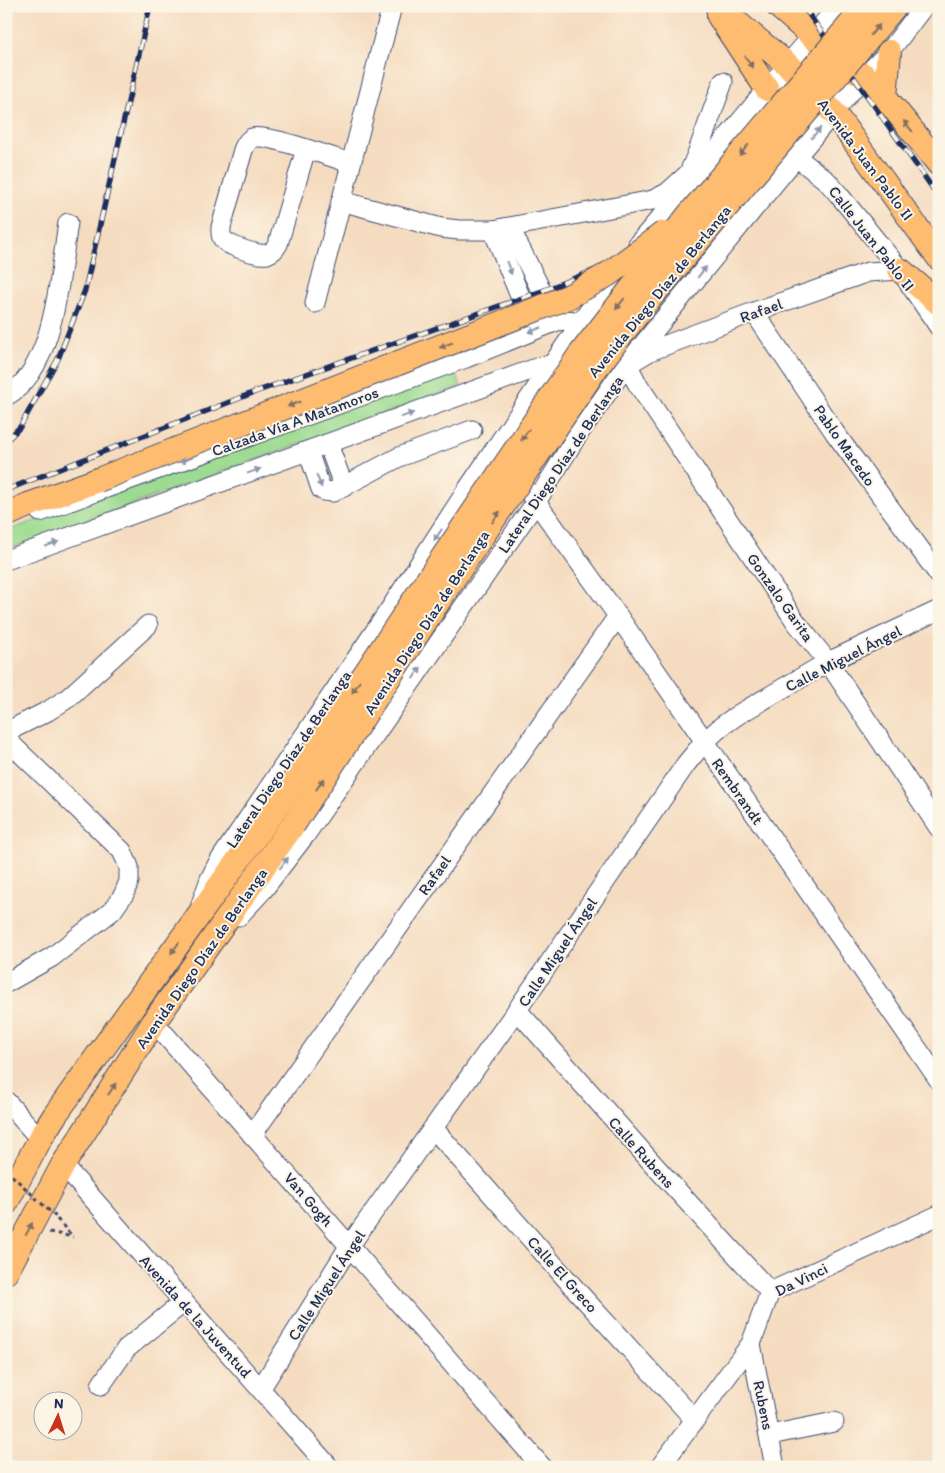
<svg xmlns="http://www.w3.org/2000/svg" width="945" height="1473" viewBox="0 0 945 1473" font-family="Itim,sans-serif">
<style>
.green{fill:#9cdb91;stroke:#5c8578}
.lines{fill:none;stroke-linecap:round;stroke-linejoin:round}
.minor-casing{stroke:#3c496d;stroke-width:21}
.major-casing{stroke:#3c496d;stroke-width:26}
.path{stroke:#3c496d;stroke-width:3;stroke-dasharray:4 4;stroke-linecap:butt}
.minor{stroke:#fff;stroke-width:19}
.major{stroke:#febc70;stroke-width:24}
.rail-casing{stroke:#1b2f5e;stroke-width:5.5}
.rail{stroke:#fcf5e5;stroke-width:4;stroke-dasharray:11;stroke-linecap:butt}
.major-bridge-casing{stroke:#3c496d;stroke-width:26;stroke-linecap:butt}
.path-bridge{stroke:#3c496d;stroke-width:3;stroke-dasharray:4 4;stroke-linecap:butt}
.major-bridge{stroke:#febc70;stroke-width:24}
.oneway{fill:#816e66}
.oneway2{fill:#8d97ae}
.labels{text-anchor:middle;stroke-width:4;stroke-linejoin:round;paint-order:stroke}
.street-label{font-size:16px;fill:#1b2f5e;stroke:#fcf5e5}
</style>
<rect width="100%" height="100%" fill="#fcf5e5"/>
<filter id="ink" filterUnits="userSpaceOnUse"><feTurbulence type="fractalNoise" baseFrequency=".02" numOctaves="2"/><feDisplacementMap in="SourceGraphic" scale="10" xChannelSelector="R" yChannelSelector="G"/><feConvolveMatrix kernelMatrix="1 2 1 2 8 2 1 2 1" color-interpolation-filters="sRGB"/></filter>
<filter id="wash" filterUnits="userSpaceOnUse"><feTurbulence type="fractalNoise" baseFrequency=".0096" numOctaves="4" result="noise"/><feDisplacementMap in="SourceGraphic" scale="20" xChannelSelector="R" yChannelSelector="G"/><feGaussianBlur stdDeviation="1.12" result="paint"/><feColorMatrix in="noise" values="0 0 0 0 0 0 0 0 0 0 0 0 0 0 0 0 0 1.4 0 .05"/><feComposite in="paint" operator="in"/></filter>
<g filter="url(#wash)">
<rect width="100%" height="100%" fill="#f5dcc0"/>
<!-- green -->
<polygon class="green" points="454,369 461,386 6,550 6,531"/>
</g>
<g filter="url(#ink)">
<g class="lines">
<!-- minor casing -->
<g class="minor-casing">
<g id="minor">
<path d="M306,149L278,244C275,249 273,252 267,254C259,256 227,246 223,239C220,236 221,231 221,227L243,150C245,145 247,141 252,138C265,133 334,158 350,163"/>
<polyline points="786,149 827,181 839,195 900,270 939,327"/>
<polyline points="341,201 441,228 459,230 493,230 653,200 667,193 689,173 697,154 723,82"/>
<polyline points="510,228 554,316"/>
<polyline points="493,230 524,306"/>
<path d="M638,244C706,166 769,83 839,6"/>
<polyline points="315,303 392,6"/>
<polyline points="754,312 835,433 939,575"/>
<polyline points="635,360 650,351 754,312 868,272 900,270"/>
<path d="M6,396C55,371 60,272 68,223"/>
<polyline points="328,444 344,487"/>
<polyline points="308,451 321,489 324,491 333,492 399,457 472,430"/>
<polyline points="529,492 618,616 939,1080"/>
<path d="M40,512L466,358L557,321C567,319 578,321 587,325C616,338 623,357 637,383L796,622L828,662L939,828"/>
<polyline points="6,560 539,367 559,363"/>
<polyline points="6,732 48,711 68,698 148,625"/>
<polyline points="6,739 122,851 129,867 129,881 124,894 112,911 52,957 6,983"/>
<polyline points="201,904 210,879 218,863 390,609 467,490 616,271"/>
<polyline points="239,916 263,890 306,834 536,502 575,439 627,364 796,157 858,83 889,52 924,6"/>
<polyline points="517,1010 654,1165 770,1292"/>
<polyline points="154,1022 542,1467"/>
<polyline points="6,1101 40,1139"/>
<polyline points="433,1128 577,1291 694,1419"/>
<polyline points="252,1135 618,616"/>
<polyline points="63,1165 329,1467"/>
<polyline points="751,1344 775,1467"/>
<polyline points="101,1385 126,1349 184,1302"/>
<polyline points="261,1388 350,1245 517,1010 686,764 704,742 722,726 739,714 828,662 939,610"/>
<polyline points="770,1435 834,1422"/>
<polyline points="660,1467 751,1344 770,1292 939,1215"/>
</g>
</g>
<!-- major casing -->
<g class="major-casing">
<g id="major">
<polyline points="717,6 788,65 834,113 939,258"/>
<polyline points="778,6 844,64 865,76 885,97 939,164"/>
<polyline points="719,16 767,89"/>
<polyline points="885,97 889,52"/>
<polyline points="900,270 939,303"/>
<polyline points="6,515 28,505 98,480"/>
<polyline points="6,1203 40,1139 55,1115 275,809"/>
<polyline points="6,1272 63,1165 154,1022 293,825"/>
</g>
</g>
<!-- path -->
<g class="path">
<polyline points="57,1219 73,1237"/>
<polyline points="49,1232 73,1237"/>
</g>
<!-- minor -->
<use href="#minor" class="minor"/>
<!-- major -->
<use href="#major" class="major"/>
<!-- rail casing -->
<g class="rail-casing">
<g id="rail">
<polyline points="803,6 939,197"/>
<polyline points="6,441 20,427 58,359 85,290 150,6"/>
<polyline points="6,490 255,392 542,291 633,255"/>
</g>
</g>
<!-- rail -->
<use href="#rail" class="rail"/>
<!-- major-bridge casing -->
<g class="major-bridge-casing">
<g id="major-bridge">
<polyline points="98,480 568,297 607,275 664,233"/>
<polyline points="275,809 431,575 579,356 688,216 866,6"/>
<polyline points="293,825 449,585 596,368 645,304 895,6"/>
</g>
</g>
<!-- path-bridge -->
<polyline class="path-bridge" points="6,1170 57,1218"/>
<!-- major-bridge -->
<use href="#major-bridge" class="major-bridge"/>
</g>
<!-- one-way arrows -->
<defs><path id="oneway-solid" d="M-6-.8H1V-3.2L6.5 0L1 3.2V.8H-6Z" transform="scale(1.25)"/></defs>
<g class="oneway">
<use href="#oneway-solid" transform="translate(875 30) rotate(-49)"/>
<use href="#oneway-solid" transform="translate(749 62) rotate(57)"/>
<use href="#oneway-solid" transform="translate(908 126) rotate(-129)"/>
<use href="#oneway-solid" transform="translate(744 150) rotate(130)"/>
<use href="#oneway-solid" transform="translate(620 304) rotate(128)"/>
<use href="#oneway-solid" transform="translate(446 345) rotate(159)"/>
<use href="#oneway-solid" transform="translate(294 404) rotate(159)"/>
<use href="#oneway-solid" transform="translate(525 435) rotate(124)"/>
<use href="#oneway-solid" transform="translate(496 517) rotate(-56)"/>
<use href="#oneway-solid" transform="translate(356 687) rotate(124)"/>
<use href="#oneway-solid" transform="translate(320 784) rotate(-57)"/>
<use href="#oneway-solid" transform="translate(175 948) rotate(126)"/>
<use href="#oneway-solid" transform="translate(112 1089) rotate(-57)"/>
<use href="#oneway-solid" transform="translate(29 1229) rotate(-62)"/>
</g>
<g class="oneway2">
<use href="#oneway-solid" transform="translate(816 133) rotate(-49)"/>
<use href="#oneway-solid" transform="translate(509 268) rotate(68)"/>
<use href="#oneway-solid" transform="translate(702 272) rotate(-51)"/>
<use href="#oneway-solid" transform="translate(535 330) rotate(158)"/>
<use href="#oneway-solid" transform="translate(407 415) rotate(-20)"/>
<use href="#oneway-solid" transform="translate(186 460) rotate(160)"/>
<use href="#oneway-solid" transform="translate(254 471) rotate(-20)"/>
<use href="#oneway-solid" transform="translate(319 481) rotate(68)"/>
<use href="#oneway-solid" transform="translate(438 535) rotate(123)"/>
<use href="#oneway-solid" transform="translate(52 544) rotate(-20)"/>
<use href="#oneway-solid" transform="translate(417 673) rotate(-55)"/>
<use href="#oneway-solid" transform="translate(284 863) rotate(-53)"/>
</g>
</g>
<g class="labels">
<!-- street labels -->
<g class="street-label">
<text transform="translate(866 159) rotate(53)" y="6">Avenida Juan Pablo II</text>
<text transform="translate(872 238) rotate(52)" y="6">Calle Juan Pablo II</text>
<text transform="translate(659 291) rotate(-51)" y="6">Avenida Diego Díaz de Berlanga</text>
<text transform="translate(761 310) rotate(-20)" y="6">Rafael</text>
<text transform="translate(295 421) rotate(-20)" y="6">Calzada Vía A Matamoros</text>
<text transform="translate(845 445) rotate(55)" y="6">Pablo Macedo</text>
<text transform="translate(560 464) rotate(-56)" y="6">Lateral Diego Díaz de Berlanga</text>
<text transform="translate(781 597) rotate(55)" y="6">Gonzalo Garita</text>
<text transform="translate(426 622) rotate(-57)" y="6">Avenida Diego Díaz de Berlanga</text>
<text transform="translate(843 658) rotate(-27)" y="6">Calle Miguel Ángel</text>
<text transform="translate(288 759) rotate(-56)" y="6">Lateral Diego Díaz de Berlanga</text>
<text transform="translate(738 791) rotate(55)" y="6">Rembrandt</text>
<text transform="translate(434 875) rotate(-55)" y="6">Rafael</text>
<text transform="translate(557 952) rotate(-56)" y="6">Calle Miguel Ángel</text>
<text transform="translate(201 958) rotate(-55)" y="6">Avenida Diego Díaz de Berlanga</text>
<text transform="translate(642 1152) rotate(48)" y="6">Calle Rubens</text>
<text transform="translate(309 1199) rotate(49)" y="6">Van Gogh</text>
<text transform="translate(563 1274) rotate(48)" y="6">Calle El Greco</text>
<text transform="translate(801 1279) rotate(-26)" y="6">Da Vinci</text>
<text transform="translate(326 1285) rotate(-57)" y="6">Calle Miguel Ángel</text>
<text transform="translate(196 1316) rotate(48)" y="6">Avenida de la Juventud</text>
<text transform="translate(764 1405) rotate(78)" y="6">Rubens</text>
</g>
</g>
<!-- margin -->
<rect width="945" height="1473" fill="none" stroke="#fcf5e5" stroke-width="25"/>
<!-- north arrow -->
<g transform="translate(58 1416) rotate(4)"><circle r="24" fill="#fcf5e5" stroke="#a2a6af"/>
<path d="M0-4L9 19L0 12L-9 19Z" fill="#c8321e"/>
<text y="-8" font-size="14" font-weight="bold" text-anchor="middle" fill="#1b2f5e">N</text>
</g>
</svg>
